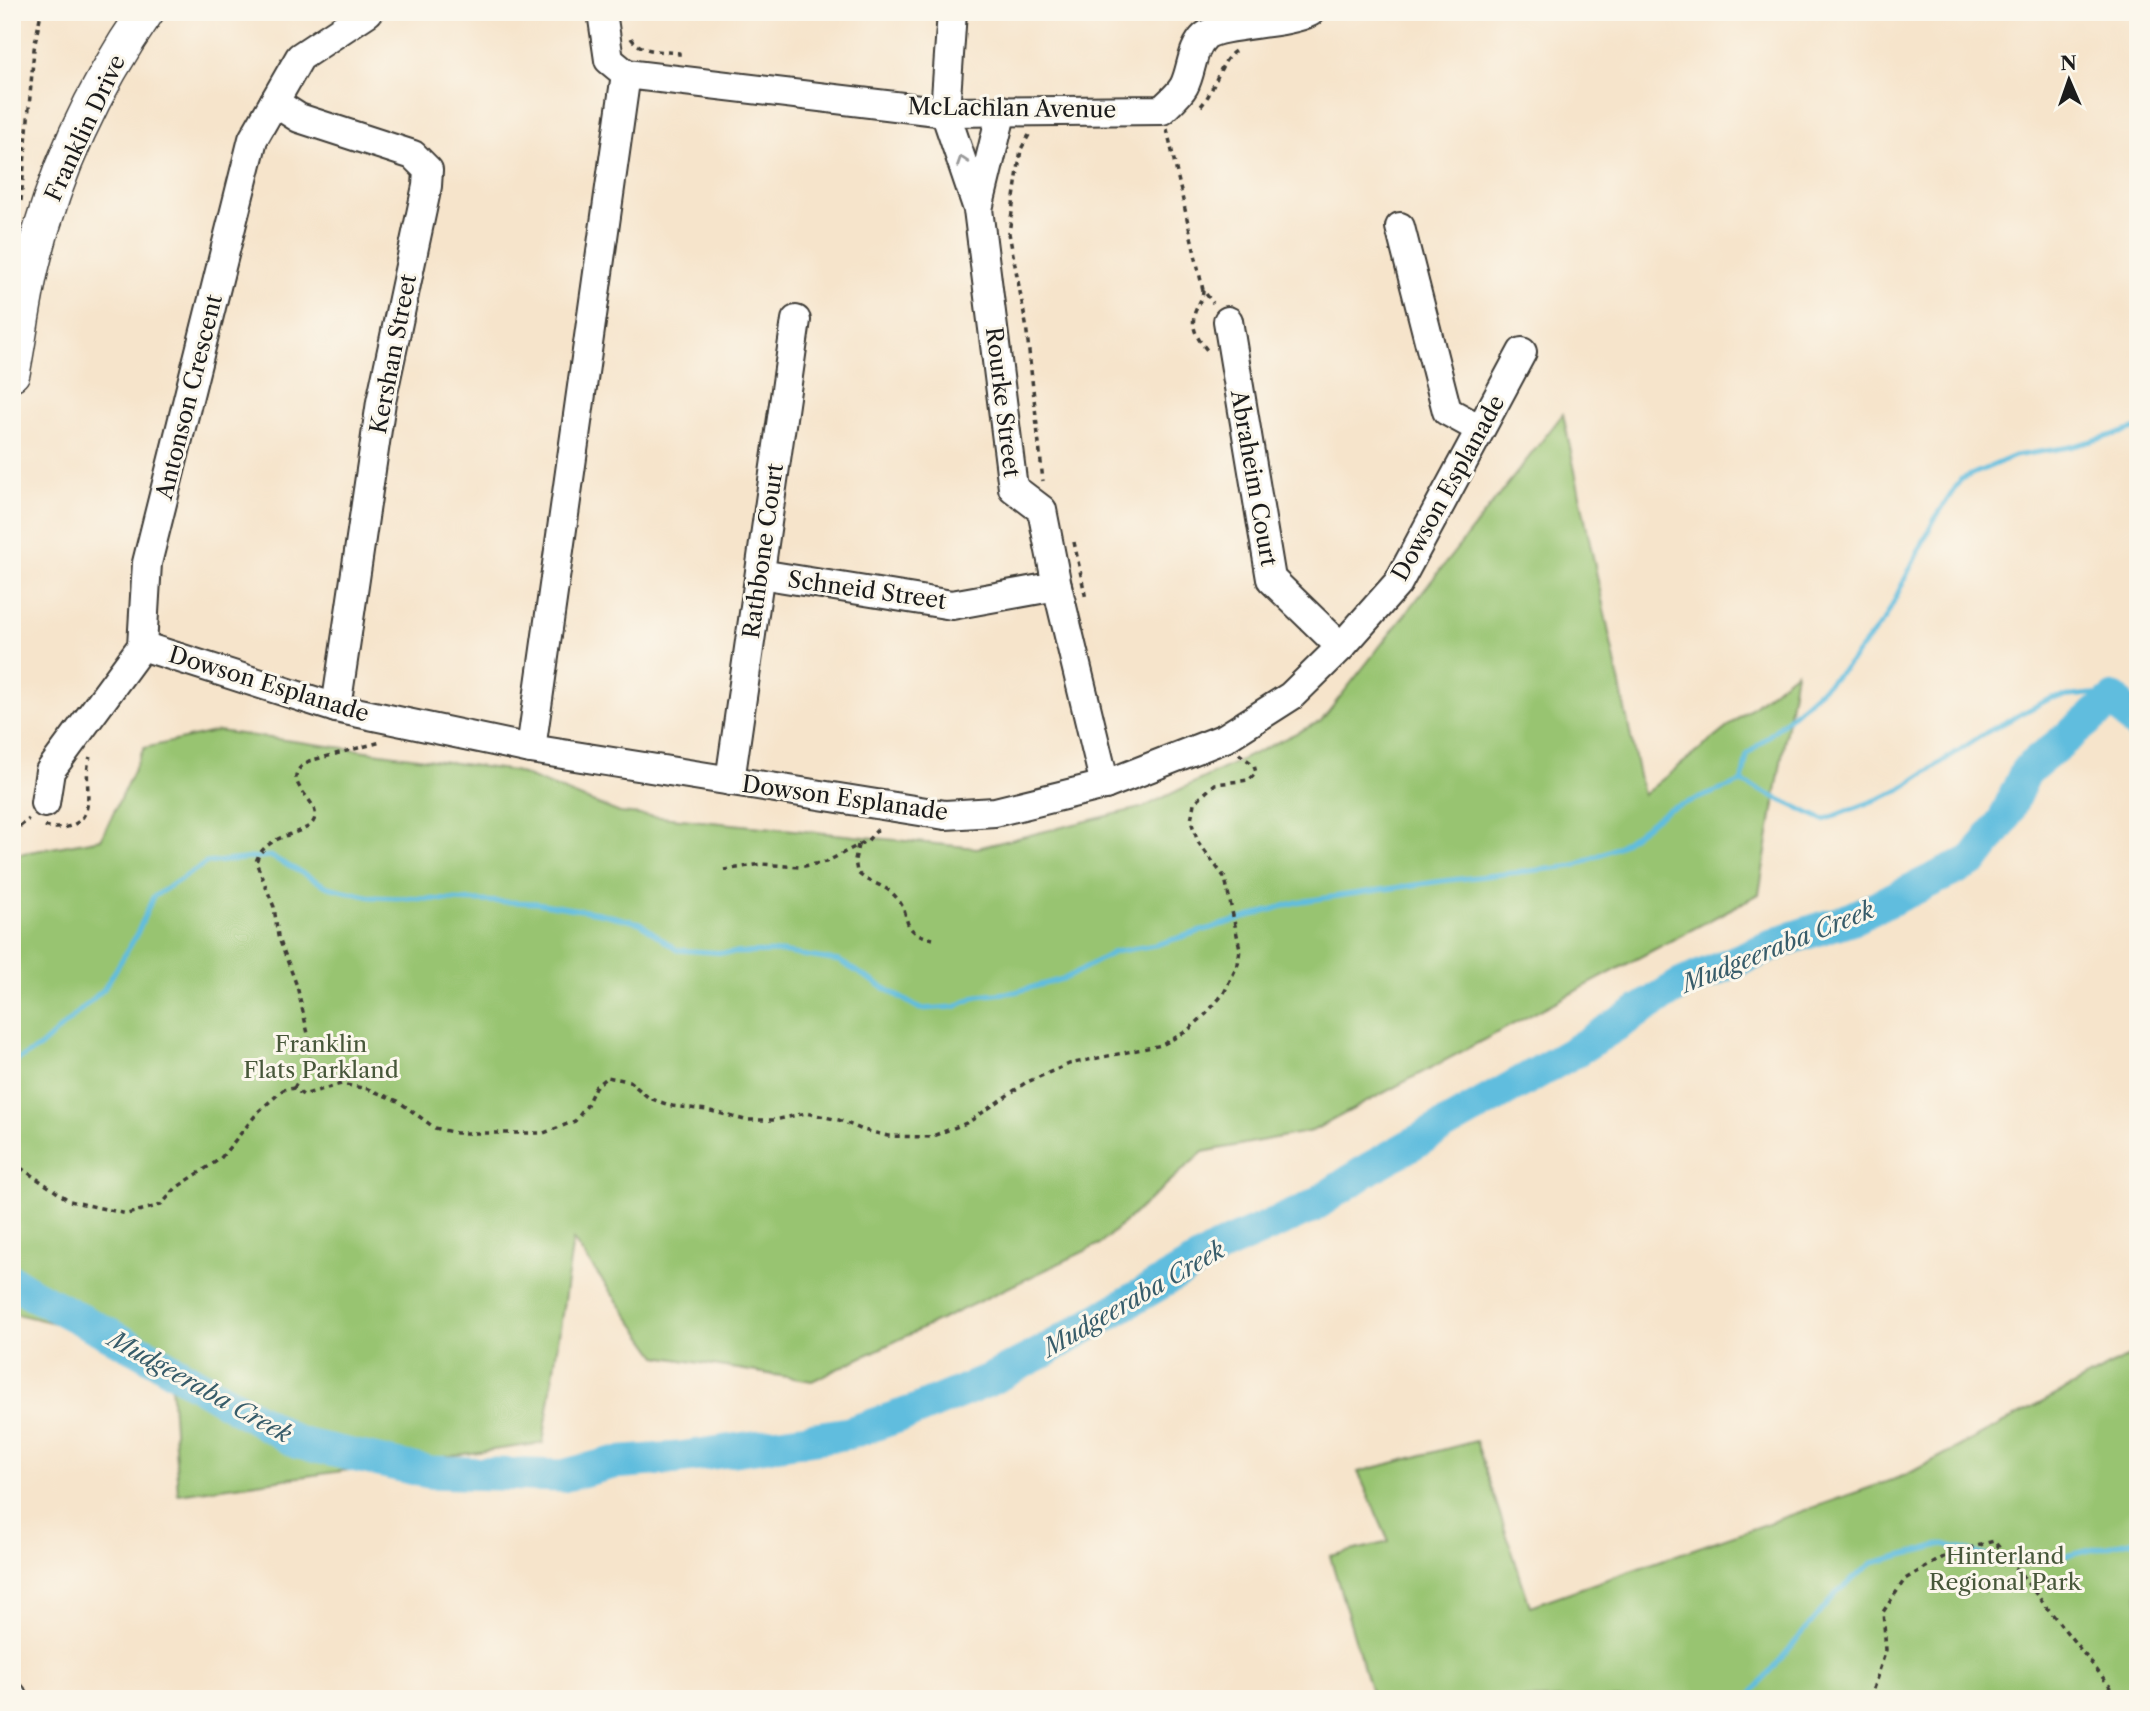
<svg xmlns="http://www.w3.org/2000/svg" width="2150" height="1711" viewBox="0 0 2150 1711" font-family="'Libre Caslon Text',serif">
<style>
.green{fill:#98c471;stroke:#5a7046;stroke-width:2}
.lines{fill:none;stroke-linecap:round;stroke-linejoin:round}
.stream{stroke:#60bdde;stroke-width:5}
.river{stroke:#60bdde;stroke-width:33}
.minor-casing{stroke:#3d3a36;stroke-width:32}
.major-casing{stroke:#3d3a36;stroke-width:38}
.path{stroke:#3d3a36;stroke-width:3.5;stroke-dasharray:5 5;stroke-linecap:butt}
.minor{stroke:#fff;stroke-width:28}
.major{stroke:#fff;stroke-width:35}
.oneway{stroke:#999}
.labels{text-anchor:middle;stroke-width:6;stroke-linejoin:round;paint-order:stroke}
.street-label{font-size:23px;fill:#1c1c1c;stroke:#fbf7ec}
.park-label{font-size:23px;fill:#47573a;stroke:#fbf7ec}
.water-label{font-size:24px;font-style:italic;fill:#375c6a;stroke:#fbf7ec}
</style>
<rect width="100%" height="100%" fill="#fbf7ec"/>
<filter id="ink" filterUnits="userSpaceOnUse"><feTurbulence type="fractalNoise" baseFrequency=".0143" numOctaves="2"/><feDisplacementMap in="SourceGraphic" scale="14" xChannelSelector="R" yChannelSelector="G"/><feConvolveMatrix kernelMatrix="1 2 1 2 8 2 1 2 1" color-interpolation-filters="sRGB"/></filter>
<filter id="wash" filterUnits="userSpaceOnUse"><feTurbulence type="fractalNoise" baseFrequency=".00686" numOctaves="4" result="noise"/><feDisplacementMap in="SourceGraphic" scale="28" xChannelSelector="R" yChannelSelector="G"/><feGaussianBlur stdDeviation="1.57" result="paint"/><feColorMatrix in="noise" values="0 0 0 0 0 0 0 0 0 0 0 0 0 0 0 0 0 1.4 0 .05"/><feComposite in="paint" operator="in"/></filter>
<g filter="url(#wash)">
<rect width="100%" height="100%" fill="#f6e4cb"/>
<!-- green -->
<g class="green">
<polygon points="1563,414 1643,795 1796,672 1759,894 1312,1131 1203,1152 1100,1244 812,1381 657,1356 573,1240 543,1443 178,1494 169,1350 12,1313 12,855 101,839 144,748 218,731 514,771 620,813 977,848 1144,807 1321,721"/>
<polygon points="2138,1351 2138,1699 1373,1699 1330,1556 1389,1542 1358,1472 1476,1441 1530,1606 1906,1475"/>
</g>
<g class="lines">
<!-- stream -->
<g class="stream">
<polyline points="1742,782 1747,755 1845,668 1885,619 1934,520 1961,479 2015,456 2070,447 2138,428"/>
<polyline points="12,1063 40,1047 104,989 136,936 153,897 206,863 270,856 328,887 371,897 537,903 599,913 640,923 677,950 727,953 781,952 839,961 920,1009 955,1007 977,996 1015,992 1066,978 1114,952 1155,945 1297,902 1442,881 1574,866 1618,847 1667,810 1742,782 1824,820 1896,792 1987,732 2051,698 2091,694 2114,699"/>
<polyline points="1747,1699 1838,1591 1873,1563 1944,1544 1998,1559 2052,1559 2138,1539"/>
</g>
<!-- river -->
<polyline class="river" points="12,1281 32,1294 141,1351 298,1443 428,1472 562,1476 613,1463 679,1458 849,1433 912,1412 985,1382 1045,1351 1224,1246 1310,1208 1370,1168 1572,1053 1680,985 1788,939 1853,918 1974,860 2004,819 2026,771 2114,699 2138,726"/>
</g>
</g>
<g filter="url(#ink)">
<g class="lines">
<!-- minor casing -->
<g class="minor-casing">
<g id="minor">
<polyline points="602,12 609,60 626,74"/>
<polyline points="952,12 945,112 978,209 1013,488 1042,510 1057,586 1105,785"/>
<path d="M626,74L945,112L1162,110C1169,103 1179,95 1184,86C1192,71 1191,49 1205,36C1220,23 1286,25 1310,12"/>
<polyline points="274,102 299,118 413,155 428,170 427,186 381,402 336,708"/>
<polyline points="978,209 1002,110"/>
<polyline points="1400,227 1447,411 1480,429"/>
<polyline points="1228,321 1271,579 1341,647"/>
<polyline points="760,574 952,605 1057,586"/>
<polyline points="142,646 336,708 531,749 945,815 995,812 1105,785 1225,738 1291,696 1341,647 1398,583 1522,352"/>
<polyline points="531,749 626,74"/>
<polyline points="730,781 796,320"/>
<polyline points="45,803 50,771 142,646 147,563 253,139 300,57 368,12"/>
<polyline points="12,1696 14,1699"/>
</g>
</g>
<!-- major casing -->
<g class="major-casing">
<path id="major" d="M12,373C19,338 23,302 31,268C53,176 92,90 146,12"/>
</g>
<!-- path -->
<g class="path">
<path d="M631,38C641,53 662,51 679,53V58"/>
<path d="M1201,106C1216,89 1219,62 1235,51"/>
<polyline points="1167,129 1203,290 1213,303"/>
<polyline points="1029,135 1021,149 1009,233 1026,324 1043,481"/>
<polyline points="21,201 34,49 41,12"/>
<polyline points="12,222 17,212"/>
<path d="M1203,290C1203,299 1198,304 1195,312C1190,328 1198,340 1208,351"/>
<polyline points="1074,542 1086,599"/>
<path d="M45,826C51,828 60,829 67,827C101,818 81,781 90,757"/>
<polyline points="12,833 29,819"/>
<path d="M858,845L855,860L857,872C867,883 885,884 895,896C915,917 895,930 933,939"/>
<polyline points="724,870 762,864 799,867 826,862 868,840 880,827"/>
<path d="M294,1088L310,1060L309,1038L297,986L278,936L274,907L256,862C266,830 312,837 315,817C319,798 275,780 309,761L381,742"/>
<polyline points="12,1162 70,1201 127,1214 161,1205 176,1188 220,1159 259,1111 283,1090 294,1088 303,1095 341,1084 368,1089 398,1101 435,1128 456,1133 544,1133 575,1121 586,1107 595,1087 607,1077 629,1081 649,1098 672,1106 707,1110 745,1120 775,1120 806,1113 839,1120 863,1130 888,1136 930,1137 969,1122 1025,1083 1069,1064 1162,1045 1187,1031 1206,1014 1224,993 1238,964 1240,949 1225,878 1198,842 1191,821 1194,803 1215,784 1249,780 1256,773 1254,765 1239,754"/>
<polyline points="1872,1699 1872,1692 1886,1650 1883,1612 1905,1579 1949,1554 1994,1541 2112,1689 2105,1699"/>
</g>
<!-- minor -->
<use href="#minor" class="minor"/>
<!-- major -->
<use href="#major" class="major"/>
</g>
<!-- one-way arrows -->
<defs><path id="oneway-chevron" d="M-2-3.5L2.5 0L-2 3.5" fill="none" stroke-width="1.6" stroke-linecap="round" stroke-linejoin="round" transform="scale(1.75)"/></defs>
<use class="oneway" href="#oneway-chevron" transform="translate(962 161) rotate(-109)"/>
</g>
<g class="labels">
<!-- street labels -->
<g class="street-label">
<text transform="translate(1012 108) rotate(1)" y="8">McLachlan Avenue</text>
<text transform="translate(85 128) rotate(-65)" y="8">Franklin Drive</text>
<text transform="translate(393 354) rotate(-79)" y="8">Kershan Street</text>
<text transform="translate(189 397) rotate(-76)" y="8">Antonson Crescent</text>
<text transform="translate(1003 402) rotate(83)" y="8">Rourke Street</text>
<text transform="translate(1254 478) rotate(80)" y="8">Abraheim Court</text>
<text transform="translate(1448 488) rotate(-61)" y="8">Dowson Esplanade</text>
<text transform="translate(763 551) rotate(-82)" y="8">Rathbone Court</text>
<text transform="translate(867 590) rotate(8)" y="8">Schneid Street</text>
<text transform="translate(269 684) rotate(17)" y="8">Dowson Esplanade</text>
<text transform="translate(845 798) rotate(8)" y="8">Dowson Esplanade</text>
</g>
<!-- park labels -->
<g class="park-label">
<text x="321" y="1052">Franklin<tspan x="321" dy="26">Flats Parkland</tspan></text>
<text x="2005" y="1564">Hinterland<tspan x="2005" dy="26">Regional Park</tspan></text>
</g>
<!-- water labels -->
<g class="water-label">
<text transform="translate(1778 947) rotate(-22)" y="8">Mudgeeraba Creek</text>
<text transform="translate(1134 1299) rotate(-30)" y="8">Mudgeeraba Creek</text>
<text transform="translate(200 1387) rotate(29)" y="8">Mudgeeraba Creek</text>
</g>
</g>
<!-- margin -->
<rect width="2150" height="1711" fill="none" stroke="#fbf7ec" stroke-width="42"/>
<!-- north arrow -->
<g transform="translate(2069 80) rotate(358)" stroke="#fbf7ec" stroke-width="5" paint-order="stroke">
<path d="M0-5L12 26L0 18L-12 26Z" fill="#1c1c1c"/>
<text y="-10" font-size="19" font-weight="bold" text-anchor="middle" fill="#1c1c1c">N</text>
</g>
</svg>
